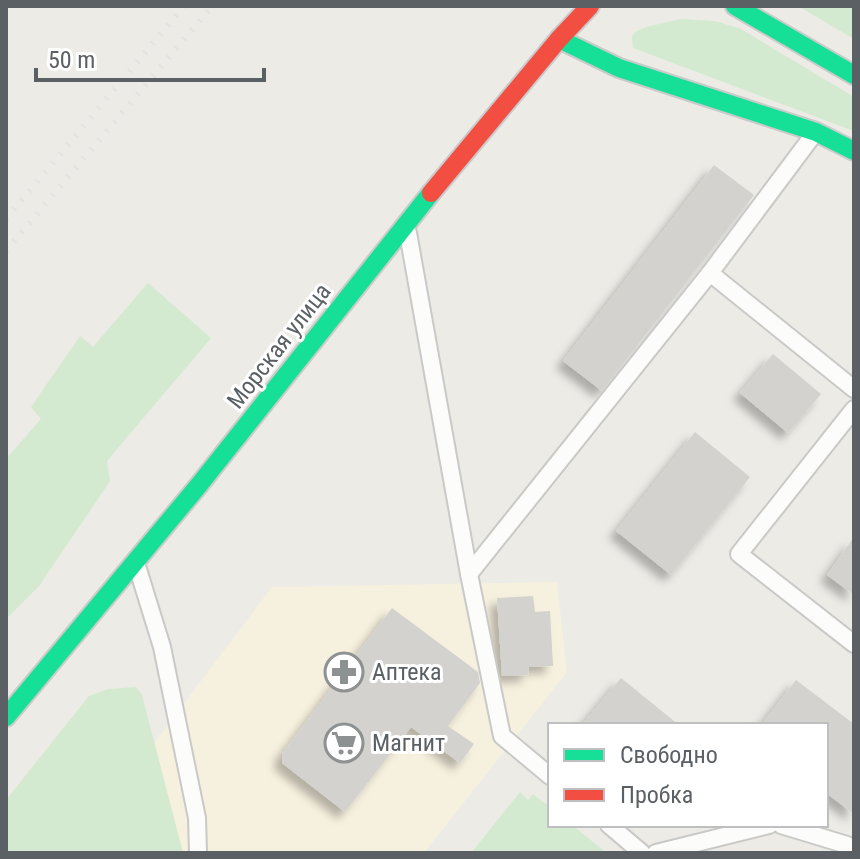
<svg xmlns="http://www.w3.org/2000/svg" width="860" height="859" viewBox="0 0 860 859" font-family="'Roboto Condensed',sans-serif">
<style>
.commercial{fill:#f6f0de}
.green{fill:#d3ead0}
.building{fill:#d3d2cf;filter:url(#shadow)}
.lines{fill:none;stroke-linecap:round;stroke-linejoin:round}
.lane-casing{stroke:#c9c9c8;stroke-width:20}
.fast-casing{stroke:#c9caca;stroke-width:22}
.jam-casing{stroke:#c9caca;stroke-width:22}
.lane{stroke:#fcfcfb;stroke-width:16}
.fast{stroke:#16e098;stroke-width:18}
.jam{stroke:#f24e42;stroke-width:18}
.rail{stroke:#e3e3e3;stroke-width:6;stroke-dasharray:2 10;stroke-linecap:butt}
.labels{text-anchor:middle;stroke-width:6;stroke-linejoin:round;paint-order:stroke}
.street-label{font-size:24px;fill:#5b6065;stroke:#fff}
.poi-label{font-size:24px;fill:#5b6065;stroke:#fff;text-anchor:start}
</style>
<defs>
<filter id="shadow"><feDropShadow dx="-7" dy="7" stdDeviation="4" flood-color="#0004"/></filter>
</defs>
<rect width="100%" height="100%" fill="#ecebe6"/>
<!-- commercial -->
<polygon class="commercial" points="557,582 567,672 424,853 183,853 154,743 272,587"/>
<!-- green -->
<g class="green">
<polygon points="798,6 854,6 854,39"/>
<polygon points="681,19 715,21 741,29 854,97 854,131 633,48 632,37 635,32 646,27"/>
<polygon points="148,283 211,338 107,461 110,481 39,586 6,619 6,459 41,419 31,407 80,336 93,347"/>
<polygon points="136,687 142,695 183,853 6,853 6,800 89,696 108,689"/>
<polygon points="520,792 528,800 533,794 550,807 550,825 572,825 603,850 604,853 471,853"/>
</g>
<!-- building -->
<g class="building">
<polygon points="714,165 754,195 602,391 563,361"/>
<polygon points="773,354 821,394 788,433 740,393"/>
<polygon points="695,432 750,477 671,575 616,531"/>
<polygon points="854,537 854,595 827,575"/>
<polygon points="533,596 535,612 550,611 553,666 529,667 528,675 502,676 497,598"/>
<polygon points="392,608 478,672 480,683 448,726 474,744 460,763 411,727 345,812 282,763 282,754"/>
<polygon points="621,678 679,725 582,725"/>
<polygon points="796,680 854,724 854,814 826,793 826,725 761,725"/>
</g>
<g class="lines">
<!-- lane casing -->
<g class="lane-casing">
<g id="lane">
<polyline points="408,233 469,574 502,736 550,776"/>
<polyline points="710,273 854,389"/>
<polyline points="854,409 739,554 854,644"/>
<polyline points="137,566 162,647 197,818 198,853"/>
<polyline points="469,574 710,273 814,134"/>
<polyline points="609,825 642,853"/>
<polyline points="781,825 847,845 854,850"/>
<polyline points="656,853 769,825"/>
</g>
</g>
<!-- fast casing -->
<g class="fast-casing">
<g id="fast">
<polyline points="735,6 854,75"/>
<polyline points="559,39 619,68 816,132 854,151"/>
<polyline points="6,717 199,485 431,193"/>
</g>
</g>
<!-- jam casing -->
<g class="jam-casing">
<polyline id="jam" points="431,193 559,39 590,6"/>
</g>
<!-- lane -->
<use href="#lane" class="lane"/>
<!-- fast -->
<use href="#fast" class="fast"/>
<!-- jam -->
<use href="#jam" class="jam"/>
<!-- rail -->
<g class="rail">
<polyline points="6,219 184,6"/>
<polyline points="6,251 212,6"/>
</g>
</g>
<!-- icons -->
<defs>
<g id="pharmacy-ring" transform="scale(2)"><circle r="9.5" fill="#fff" stroke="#8e9192" stroke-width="1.5"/><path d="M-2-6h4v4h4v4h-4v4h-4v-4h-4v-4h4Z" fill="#8e9192"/></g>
<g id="supermarket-ring" transform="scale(2)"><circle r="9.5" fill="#fff" stroke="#8e9192" stroke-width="1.5"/><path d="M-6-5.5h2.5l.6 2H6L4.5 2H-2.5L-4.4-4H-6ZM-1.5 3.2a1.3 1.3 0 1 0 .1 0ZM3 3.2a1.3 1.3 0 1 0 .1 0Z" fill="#8e9192"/></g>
</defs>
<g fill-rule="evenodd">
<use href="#pharmacy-ring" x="344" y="672"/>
<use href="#supermarket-ring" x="344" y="743"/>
</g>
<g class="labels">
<!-- street labels -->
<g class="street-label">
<text transform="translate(279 346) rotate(-52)" y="8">Морская улица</text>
</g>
<!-- poi labels -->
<g class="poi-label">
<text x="372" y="680">Аптека</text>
<text x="372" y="751">Магнит</text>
</g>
</g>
<!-- border -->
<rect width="860" height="859" fill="none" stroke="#5b6065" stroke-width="16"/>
<!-- legend -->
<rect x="548" y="723" width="280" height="104" fill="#ffffff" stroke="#bdbfc1" stroke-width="2"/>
<rect x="564" y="749" width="40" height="12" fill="#16e098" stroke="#bdbfc1" stroke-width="2"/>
<text x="620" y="763" font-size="24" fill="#5b6065">Свободно</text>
<rect x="564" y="789" width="40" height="12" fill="#f24e42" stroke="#bdbfc1" stroke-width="2"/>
<text x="620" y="803" font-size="24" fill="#5b6065">Пробка</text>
<!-- scale -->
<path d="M36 68v12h228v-12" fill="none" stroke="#5b6065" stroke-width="4"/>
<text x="48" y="68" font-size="24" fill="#5b6065" stroke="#ffffff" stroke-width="6" paint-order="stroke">50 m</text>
</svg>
